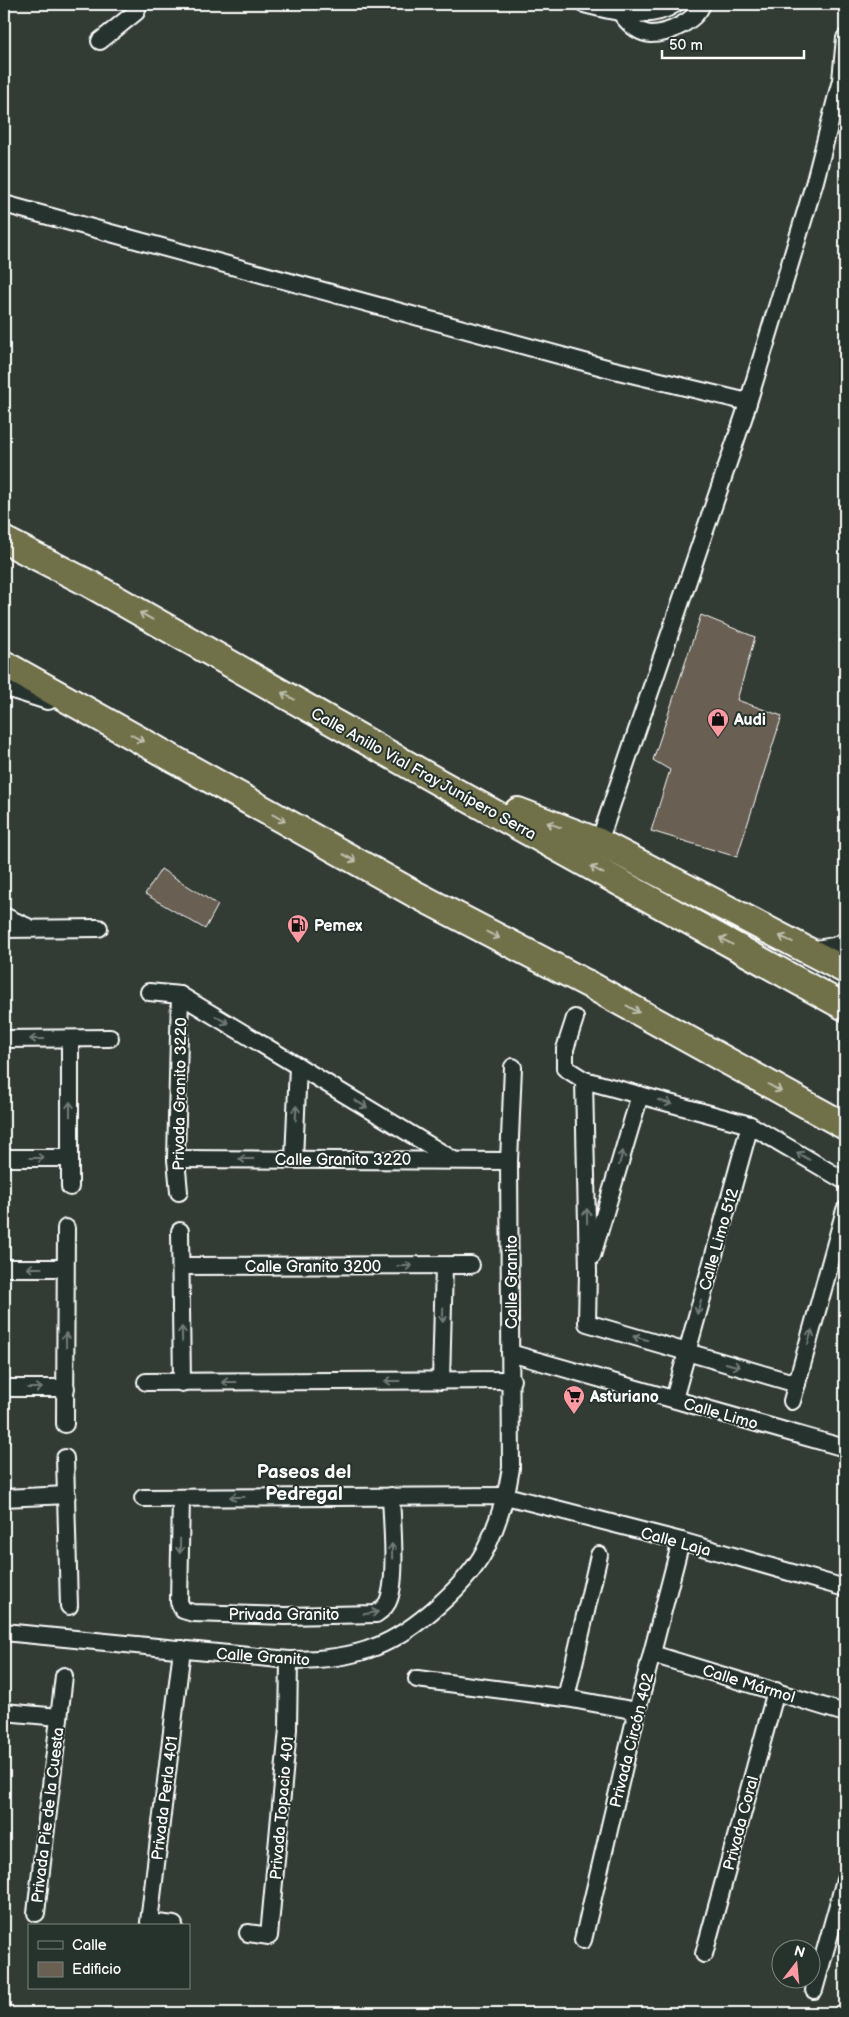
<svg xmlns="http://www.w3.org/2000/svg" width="849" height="2017" viewBox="0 0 849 2017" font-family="'Balsamiq Sans',sans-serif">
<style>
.building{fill:#695f52;stroke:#fff}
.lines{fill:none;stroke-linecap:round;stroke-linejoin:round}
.minor-casing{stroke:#fff;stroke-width:20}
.secondary-casing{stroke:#fff;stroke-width:26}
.trunk-casing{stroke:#fff;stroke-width:30}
.minor{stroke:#26332d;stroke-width:16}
.secondary{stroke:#26332d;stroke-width:22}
.trunk{stroke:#6f704a;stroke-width:26}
.oneway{stroke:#bebfae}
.oneway2{stroke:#727a76}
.labels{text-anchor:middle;stroke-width:4;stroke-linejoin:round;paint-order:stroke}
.poi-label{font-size:16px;font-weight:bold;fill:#fff;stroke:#26332d;text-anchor:start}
.street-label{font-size:16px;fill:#fff;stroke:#26332d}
.quarter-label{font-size:19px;font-weight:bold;fill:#fff;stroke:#26332d}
</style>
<rect width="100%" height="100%" fill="#333c34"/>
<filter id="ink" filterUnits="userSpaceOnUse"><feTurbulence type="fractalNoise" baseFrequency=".02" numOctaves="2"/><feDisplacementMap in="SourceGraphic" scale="10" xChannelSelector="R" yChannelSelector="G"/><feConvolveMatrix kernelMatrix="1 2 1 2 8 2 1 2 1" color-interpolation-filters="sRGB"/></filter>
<g filter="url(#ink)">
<!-- building -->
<g class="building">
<polygon points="701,615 755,637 737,700 782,716 737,857 651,831 670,770 653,760"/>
<polygon points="161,869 218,905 205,929 145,894"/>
</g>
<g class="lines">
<!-- minor casing -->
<g class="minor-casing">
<g id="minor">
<path d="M584,4C614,11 648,22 675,4"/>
<path d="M620,12C627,22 637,33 651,34C668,34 696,21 702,4"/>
<polyline points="100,41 136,12 139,4"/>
<polyline points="4,204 610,369 748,402"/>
<polyline points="599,842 744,416 815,181 841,80 845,38"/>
<polyline points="4,916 28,927"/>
<polyline points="4,929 99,928"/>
<polyline points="810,950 834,946 845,941"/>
<polyline points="149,992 180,995 452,1159"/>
<polyline points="575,1018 565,1049 565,1068 584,1080 750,1125 845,1181"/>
<polyline points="4,1039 110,1038"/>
<polyline points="584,1080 588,1272 587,1323 797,1384"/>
<polyline points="4,1158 70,1158"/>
<polyline points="176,1159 509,1161"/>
<polyline points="294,1159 298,1066"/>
<polyline points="70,1187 70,1039"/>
<polyline points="179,1192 176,1159 180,995"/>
<polyline points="180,1231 182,1383"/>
<polyline points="592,1256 640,1095"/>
<polyline points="181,1266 471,1265"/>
<polyline points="4,1268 65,1268"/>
<polyline points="510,1353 845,1448"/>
<polyline points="441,1381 444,1266"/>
<polyline points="146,1382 512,1380"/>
<polyline points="4,1388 66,1388"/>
<polyline points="674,1399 750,1125"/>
<polyline points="792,1401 845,1210"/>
<polyline points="65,1424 66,1228"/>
<polyline points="65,1458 69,1606"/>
<polyline points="4,1498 67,1495"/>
<polyline points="143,1498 506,1496 681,1541 845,1588"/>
<path d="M181,1498L179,1602L183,1610L193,1613L285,1616L376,1614C382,1610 387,1606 389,1599C397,1577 392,1522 391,1496"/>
<path d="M4,1632L289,1660C318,1660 348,1658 375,1647C413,1633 472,1581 488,1544C499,1520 507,1494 511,1468L509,1161L513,1067"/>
<polyline points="652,1654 845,1713"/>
<polyline points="417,1679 566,1698 637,1711"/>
<polyline points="566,1698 599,1555"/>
<polyline points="4,1712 59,1717"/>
<polyline points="36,1913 64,1676"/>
<polyline points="174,1925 149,1922 182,1649"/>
<polyline points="248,1933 269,1936 288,1729 289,1660"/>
<polyline points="583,1940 637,1711 681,1541"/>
<polyline points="704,1954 776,1691"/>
<polyline points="814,1990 845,1880"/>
</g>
</g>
<!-- secondary casing -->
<g class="secondary-casing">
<polyline id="secondary" points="4,684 48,698"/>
</g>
<!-- trunk casing -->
<g class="trunk-casing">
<g id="trunk">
<polyline points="4,540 90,584 440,783 845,1007"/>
<polyline points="4,664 413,893 590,985 845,1126"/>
<polyline points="518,811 599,842 845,970"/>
</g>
</g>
<!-- minor -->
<use href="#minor" class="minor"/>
<!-- secondary -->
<use href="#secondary" class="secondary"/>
<!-- trunk -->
<use href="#trunk" class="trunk"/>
</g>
<!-- one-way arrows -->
<defs><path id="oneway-shaft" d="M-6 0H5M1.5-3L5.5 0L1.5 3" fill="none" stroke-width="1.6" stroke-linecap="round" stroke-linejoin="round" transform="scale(1.25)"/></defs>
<g class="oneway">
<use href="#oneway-shaft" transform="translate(146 616) rotate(-151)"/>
<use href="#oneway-shaft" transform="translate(288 696) rotate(-151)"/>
<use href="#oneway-shaft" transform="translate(137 738) rotate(30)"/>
<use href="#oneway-shaft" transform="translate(279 818) rotate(29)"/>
<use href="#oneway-shaft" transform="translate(554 825) rotate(-160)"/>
<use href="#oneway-shaft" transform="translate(350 858) rotate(29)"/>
<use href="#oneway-shaft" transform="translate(597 870) rotate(-151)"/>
<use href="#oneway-shaft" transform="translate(493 935) rotate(27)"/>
<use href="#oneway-shaft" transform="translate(786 939) rotate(-155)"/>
<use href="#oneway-shaft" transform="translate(726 941) rotate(-151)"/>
<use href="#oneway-shaft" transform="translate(633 1009) rotate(29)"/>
<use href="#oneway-shaft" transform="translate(775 1088) rotate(29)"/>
</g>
<g class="oneway2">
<use href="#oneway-shaft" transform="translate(222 1020) rotate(31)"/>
<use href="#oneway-shaft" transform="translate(37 1039) rotate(-180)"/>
<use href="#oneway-shaft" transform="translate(665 1102) rotate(15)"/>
<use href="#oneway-shaft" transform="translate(361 1104) rotate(31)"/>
<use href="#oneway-shaft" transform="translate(70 1109) rotate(-90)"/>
<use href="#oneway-shaft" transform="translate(296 1113) rotate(-88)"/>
<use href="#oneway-shaft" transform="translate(803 1156) rotate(-150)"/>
<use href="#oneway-shaft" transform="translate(37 1158)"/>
<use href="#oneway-shaft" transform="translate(621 1158) rotate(-74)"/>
<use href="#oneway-shaft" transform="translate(246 1159) rotate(180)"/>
<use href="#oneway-shaft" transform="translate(587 1216) rotate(-91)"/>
<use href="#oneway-shaft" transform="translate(405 1266)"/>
<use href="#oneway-shaft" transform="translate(34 1268) rotate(-180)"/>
<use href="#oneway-shaft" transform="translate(699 1307) rotate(106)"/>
<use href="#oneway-shaft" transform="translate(443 1315) rotate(92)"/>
<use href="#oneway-shaft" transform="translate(182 1334) rotate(-91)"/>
<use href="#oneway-shaft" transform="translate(810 1337) rotate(-74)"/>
<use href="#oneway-shaft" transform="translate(640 1338) rotate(-164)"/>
<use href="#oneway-shaft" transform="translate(66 1340) rotate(-91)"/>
<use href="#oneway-shaft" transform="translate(733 1365) rotate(16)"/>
<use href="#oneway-shaft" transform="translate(392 1381) rotate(180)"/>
<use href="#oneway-shaft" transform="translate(229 1382) rotate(180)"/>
<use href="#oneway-shaft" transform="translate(35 1388)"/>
<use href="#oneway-shaft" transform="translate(237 1497) rotate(180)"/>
<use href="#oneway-shaft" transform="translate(180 1546) rotate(91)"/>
<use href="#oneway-shaft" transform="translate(392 1551) rotate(-91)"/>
<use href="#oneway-shaft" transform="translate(371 1613) rotate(-9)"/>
</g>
</g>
<!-- icons -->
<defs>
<g id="shop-pin" transform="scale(1.125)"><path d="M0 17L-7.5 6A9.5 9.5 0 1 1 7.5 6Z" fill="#ff9aa2" stroke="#26332d"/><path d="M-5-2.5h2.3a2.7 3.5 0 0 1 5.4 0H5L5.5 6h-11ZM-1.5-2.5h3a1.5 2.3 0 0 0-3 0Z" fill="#111"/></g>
<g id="fuel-pin" transform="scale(1.125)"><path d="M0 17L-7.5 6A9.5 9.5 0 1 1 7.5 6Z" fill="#ff9aa2" stroke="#26332d"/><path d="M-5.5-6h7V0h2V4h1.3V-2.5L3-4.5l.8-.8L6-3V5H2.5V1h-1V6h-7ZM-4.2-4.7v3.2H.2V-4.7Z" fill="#111"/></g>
<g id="supermarket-pin" transform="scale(1.125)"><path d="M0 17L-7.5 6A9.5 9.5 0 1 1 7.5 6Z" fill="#ff9aa2" stroke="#26332d"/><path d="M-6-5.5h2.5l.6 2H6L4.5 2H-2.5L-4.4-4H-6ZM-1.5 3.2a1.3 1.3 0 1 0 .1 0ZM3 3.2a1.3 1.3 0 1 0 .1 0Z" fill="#111"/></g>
</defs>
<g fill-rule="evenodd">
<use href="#shop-pin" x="718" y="719"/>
<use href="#fuel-pin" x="298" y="925"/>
<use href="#supermarket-pin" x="574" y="1396"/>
</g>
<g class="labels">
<!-- poi labels -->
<g class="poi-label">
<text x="734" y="725">Audi</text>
<text x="314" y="931">Pemex</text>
<text x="590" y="1402">Asturiano</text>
</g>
<!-- street labels -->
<g class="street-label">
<text transform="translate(424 773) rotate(29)" y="6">Calle Anillo Vial Fray Junípero Serra</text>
<text transform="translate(179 1094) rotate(-89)" y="6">Privada Granito 3220</text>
<text x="343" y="1165">Calle Granito 3220</text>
<text transform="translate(718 1239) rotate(-74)" y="6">Calle Limo 512</text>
<text x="313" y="1272">Calle Granito 3200</text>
<text transform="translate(511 1282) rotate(-90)" y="6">Calle Granito</text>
<text transform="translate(721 1413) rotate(16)" y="6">Calle Limo</text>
<text transform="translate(676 1541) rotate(15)" y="6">Calle Laja</text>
<text x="284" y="1620">Privada Granito</text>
<text transform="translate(263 1656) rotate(4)" y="6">Calle Granito</text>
<text transform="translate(749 1683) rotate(17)" y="6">Calle Mármol</text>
<text transform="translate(631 1740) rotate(-76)" y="6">Privada Circón 402</text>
<text transform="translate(164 1798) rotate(-83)" y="6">Privada Perla 401</text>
<text transform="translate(281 1808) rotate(-85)" y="6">Privada Topacio 401</text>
<text transform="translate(47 1815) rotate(-83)" y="6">Privada Pie de la Cuesta</text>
<text transform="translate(740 1823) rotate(-75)" y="6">Privada Coral</text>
</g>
<!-- quarter labels -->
<g class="quarter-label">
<text x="304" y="1478">Paseos del<tspan x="304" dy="22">Pedregal</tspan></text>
</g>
</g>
<!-- margin -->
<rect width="849" height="2017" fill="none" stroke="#26332d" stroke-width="20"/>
<rect x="10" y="10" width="829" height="1997" fill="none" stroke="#fff" stroke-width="2" filter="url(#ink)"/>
<!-- legend -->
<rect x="28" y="1924" width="162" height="65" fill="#26332d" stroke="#7d8581"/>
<rect x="38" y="1941" width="25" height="8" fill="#26332d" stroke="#7d8581"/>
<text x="72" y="1950" font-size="15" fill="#ffffff">Calle</text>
<rect x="38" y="1962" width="25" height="15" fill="#695f52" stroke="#7d8581"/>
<text x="72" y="1974" font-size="15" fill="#ffffff">Edificio</text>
<!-- north arrow -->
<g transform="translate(796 1964) rotate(16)"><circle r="24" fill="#26332d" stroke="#7d8581"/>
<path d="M0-4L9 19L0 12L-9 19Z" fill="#ff9aa2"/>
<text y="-8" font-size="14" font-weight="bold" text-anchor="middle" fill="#ffffff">N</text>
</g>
<!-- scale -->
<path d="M662 50v8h142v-8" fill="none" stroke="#ffffff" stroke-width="2.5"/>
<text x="669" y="50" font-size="15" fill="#ffffff" stroke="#26332d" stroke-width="4" paint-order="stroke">50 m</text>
</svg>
